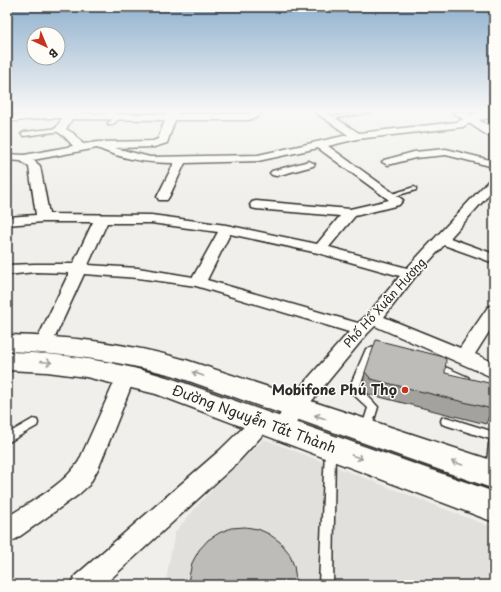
<svg xmlns="http://www.w3.org/2000/svg" width="501" height="592" viewBox="0 0 501 592" font-family="'Playpen Sans',sans-serif">
<style>
.built{fill:#e1e0dc}
.lines{fill:none;stroke-linecap:round;stroke-linejoin:round}
.service-casing{stroke:#2b2b2b;stroke-width:3}
.minor-casing{stroke:#2b2b2b;stroke-width:3}
.tertiary-casing{stroke:#2b2b2b;stroke-width:3}
.primary-casing{stroke:#2b2b2b;stroke-width:3}
.service{fill:#fdfcf7;fill-rule:evenodd}
.minor{fill:#fdfcf7;fill-rule:evenodd}
.tertiary{fill:#fdfcf7;fill-rule:evenodd}
.primary{fill:#fdfcf7;fill-rule:evenodd}
.wall{fill:#a3a29e;stroke:#2b2b2b}
.building{fill:#bdbcb8;stroke:#2b2b2b}
.oneway{stroke:#9e9e9b}
.poi-dot{fill:#c8321e;stroke:#fdfcf7;stroke-width:1.5}
.labels{text-anchor:middle;stroke-width:3;stroke-linejoin:round;paint-order:stroke}
.street-label{font-size:12px;fill:#2b2b2b;stroke:#fdfcf7}
.near-poi-label{font-size:14px;font-weight:bold;fill:#2b2b2b;stroke:#fdfcf7;text-anchor:end}
.near-street-label{font-size:14px;fill:#2b2b2b;stroke:#fdfcf7}
</style>
<rect width="100%" height="100%" fill="#f0efeb"/>
<filter id="ink" filterUnits="userSpaceOnUse"><feTurbulence type="fractalNoise" baseFrequency=".025" numOctaves="2"/><feDisplacementMap in="SourceGraphic" scale="8" xChannelSelector="R" yChannelSelector="G"/><feConvolveMatrix kernelMatrix="1 2 1 2 8 2 1 2 1" color-interpolation-filters="sRGB"/></filter>
<g filter="url(#ink)">
<!-- built -->
<polygon class="built" points="264,439 494,528 494,585 165,585 175,532 206,496"/>
<g class="lines">
<!-- service casing -->
<g class="service-casing">
<g id="service">
<polygon points="362,112 373,112 329,119 327,118 329,117"/>
<polygon points="117,116 121,117 112,125 108,125 108,123"/>
<polygon points="60,128 62,129 62,131 24,136 21,134 24,132"/>
<polygon points="414,187 416,188 416,190 392,197 389,195"/>
<polygon points="375,347 385,350 387,352 385,354 382,355 372,354 360,386 361,389 378,407 371,430 370,433 366,434 362,433 361,430 368,408 353,394 350,386 366,349"/>
<polygon points="436,363 468,377 470,380 468,383 465,384 462,383 433,368 431,366 433,364"/>
<polygon points="446,417 494,432 494,475 488,474 486,471 489,444 490,441 493,440 442,424 441,421 442,418"/>
<polygon points="33,419 37,420 38,423 37,426 7,443 7,434"/>
<polygon points="330,445 334,447 335,450 333,585 319,585 325,450 326,447"/>
</g>
</g>
<!-- minor casing -->
<g class="minor-casing">
<g id="minor">
<path d="M44,112H76L75,113L106,114L107,112H117L115,114H168V112H178L177,114H248L251,112H261L256,118L248,120H175L167,143L154,147L115,148L150,157L258,155L348,135L315,112H326L359,133L457,122L468,117H474L476,119L463,127L357,139L328,146L403,200L399,205L355,216L329,247L407,268L490,179L494,178V189L450,238L494,254V263L444,245L415,277L384,317L460,348L488,307L494,306V324L475,354L494,363V378L375,326L367,334L301,414L289,435L282,438L275,435L272,429L287,402L349,332L196,286L138,278L84,274L50,348L44,350L38,348L35,344L69,273L35,272L7,275V265L35,264H73L93,222H43L7,225V217L36,215L29,167L21,161L7,160V154L24,155L73,146L65,137L55,130L62,118H44L7,122V116ZM72,119L165,120L158,139L153,141L98,142L83,144L73,133L66,129ZM97,148C123,159 145,163 174,163L157,197L159,200H167L169,197L185,163L258,161L318,148L389,200L350,209L256,201L252,202L250,205L252,208L256,209L340,216L317,244L226,225L151,215L49,214L40,166L33,160ZM107,223H151L218,232L193,277L138,268L88,265ZM230,234L318,253L400,276L367,315L358,323L207,280Z"/>
<polygon points="446,149 494,161 494,167 446,155 415,158 388,165 382,162 384,160 414,152"/>
<polygon points="309,161 315,164 313,166 276,176 272,175 270,173 272,171"/>
<path d="M127,367L134,369L136,374L99,467L89,485L78,495L16,539L7,543V517C32,501 63,486 79,461L118,374L120,369Z"/>
<polygon points="262,414 269,416 272,422 269,428 235,465 104,585 71,585 75,576 219,451 255,416"/>
</g>
</g>
<!-- tertiary casing -->
<g class="tertiary-casing">
<polygon id="tertiary" points="452,112 466,112 471,115 478,112 494,112 494,117 479,120 494,129 494,138 490,137"/>
</g>
<!-- primary casing -->
<g class="primary-casing">
<g id="primary">
<path d="M7,335C67,336 128,343 186,360L494,461V489L172,375C118,361 63,353 7,351Z"/>
<path d="M7,352C64,353 119,362 173,379L494,492V522L156,394L86,377L47,372L7,370Z"/>
</g>
</g>
<!-- service -->
<use href="#service" class="service"/>
<!-- minor -->
<use href="#minor" class="minor"/>
<!-- tertiary -->
<use href="#tertiary" class="tertiary"/>
<!-- primary -->
<use href="#primary" class="primary"/>
</g>
<!-- wall -->
<polygon class="wall" points="365,372 445,373 492,409 486,424 368,394 362,388"/>
<!-- building -->
<g class="building">
<polygon points="376,340 440,356 446,359 445,373 493,384 492,409 371,379 365,372"/>
<polygon points="245,527 258,529 269,534 280,542 289,553 294,566 296,580 296,585 188,585 189,577 192,563 199,550 208,540 219,533 231,528"/>
</g>
<!-- one-way arrows -->
<defs><path id="oneway-shaft" d="M-6 0H5M1.5-3L5.5 0L1.5 3" fill="none" stroke-width="1.6" stroke-linecap="round" stroke-linejoin="round"/></defs>
<g class="oneway">
<use href="#oneway-shaft" transform="translate(46 362) rotate(5)"/>
<use href="#oneway-shaft" transform="translate(198 374) rotate(-161)"/>
<use href="#oneway-shaft" transform="translate(320 417) rotate(-161)"/>
<use href="#oneway-shaft" transform="translate(357 457) rotate(20)"/>
<use href="#oneway-shaft" transform="translate(457 463) rotate(-161)"/>
</g>
</g>
<!-- sky -->
<linearGradient id="sky" x2="0" y2="1"><stop stop-color="#8fb0ce"/><stop offset="0.57" stop-color="#f8f8f6"/><stop offset="1" stop-color="#f8f8f6" stop-opacity="0"/></linearGradient>
<rect width="501" height="195" fill="url(#sky)"/>
<!-- markers -->
<circle class="poi-dot" cx="405" cy="390" r="4"/>
<g class="labels">
<!-- street labels -->
<g class="street-label">
<text transform="translate(385 303) rotate(-48)" y="4">Phố Hồ Xuân Hương</text>
</g>
<!-- near-poi labels -->
<g class="near-poi-label">
<text x="397" y="395">Mobifone Phú Thọ</text>
</g>
<!-- near-street labels -->
<g class="near-street-label">
<text transform="translate(254 419) rotate(20)" y="5">Đường Nguyễn Tất Thành</text>
</g>
</g>
<!-- margin -->
<rect width="501" height="592" fill="none" stroke="#fdfcf7" stroke-width="24"/>
<rect x="12" y="12" width="477" height="568" fill="none" stroke="#2b2b2b" stroke-width="1.5" filter="url(#ink)"/>
<!-- north arrow -->
<g transform="translate(46 46) rotate(136)"><circle r="19" fill="#fdfcf7" stroke="#a9a8a5"/>
<path d="M0-3L7 15L0 10L-7 15Z" fill="#c8321e"/>
<text y="-6" font-size="11" font-weight="bold" text-anchor="middle" fill="#2b2b2b">B</text>
</g>
</svg>
